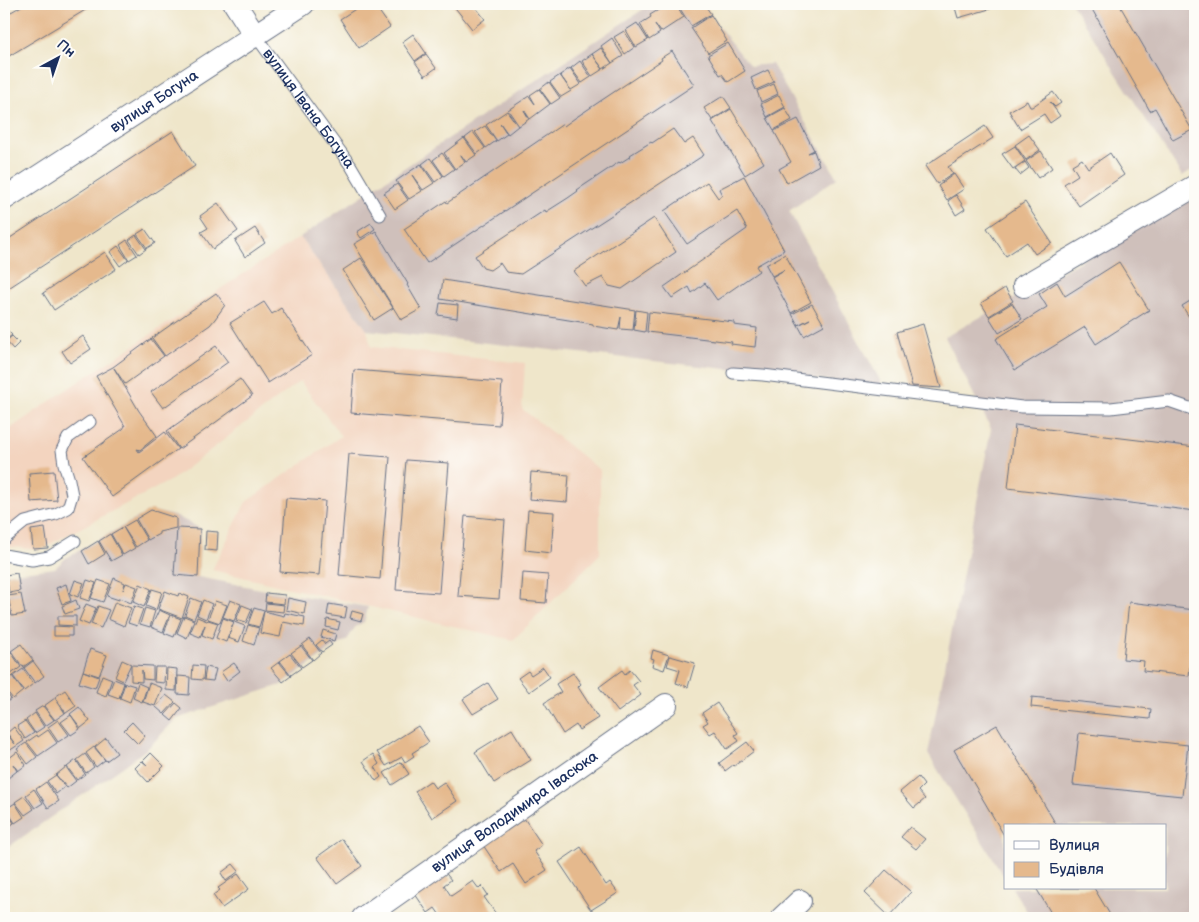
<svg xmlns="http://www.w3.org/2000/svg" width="1199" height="922" viewBox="0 0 1199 922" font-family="'Balsamiq Sans',sans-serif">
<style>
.built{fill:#f3d4bf}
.industrial{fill:#cfc0bb}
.building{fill:#e5b98d}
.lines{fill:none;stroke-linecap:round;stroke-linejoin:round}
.lane-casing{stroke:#656f84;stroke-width:13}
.street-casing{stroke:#656f84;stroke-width:24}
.lane{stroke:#fff;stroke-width:11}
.street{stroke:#fff;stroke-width:22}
.labels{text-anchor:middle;stroke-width:4.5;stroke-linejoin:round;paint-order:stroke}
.street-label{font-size:15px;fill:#1b2f5e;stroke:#fdfcf7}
</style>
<rect width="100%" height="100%" fill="#fdfcf7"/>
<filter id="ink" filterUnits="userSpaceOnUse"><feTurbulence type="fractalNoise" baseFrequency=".02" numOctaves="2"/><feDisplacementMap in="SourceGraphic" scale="10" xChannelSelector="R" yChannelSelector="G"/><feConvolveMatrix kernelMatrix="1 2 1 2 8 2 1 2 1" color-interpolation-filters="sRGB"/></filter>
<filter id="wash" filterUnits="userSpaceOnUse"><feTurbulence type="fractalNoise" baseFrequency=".0096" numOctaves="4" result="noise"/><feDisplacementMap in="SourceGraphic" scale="20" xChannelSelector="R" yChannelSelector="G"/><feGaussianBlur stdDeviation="1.12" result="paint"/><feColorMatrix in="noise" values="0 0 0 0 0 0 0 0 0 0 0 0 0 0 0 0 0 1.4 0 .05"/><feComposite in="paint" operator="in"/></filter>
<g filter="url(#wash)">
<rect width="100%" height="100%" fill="#efe6ca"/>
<!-- built -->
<polygon class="built" points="300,237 367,330 371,347 525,363 522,409 600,470 600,554 513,640 212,570 246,502 341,436 300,381 173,479 39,550 4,546 4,433 69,388"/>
<!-- industrial -->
<g class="industrial">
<polygon points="651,4 701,4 750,66 772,64 837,178 789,211 883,386 367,330 300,237"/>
<polygon points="1072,4 1195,4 1195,168 1182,176"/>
<polygon points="1195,197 1195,918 1031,918 1012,888 1165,888 1165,826 1005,826 1005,878 928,754 991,429 945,337"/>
<polygon points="151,510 178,517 201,529 198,577 266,590 368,607 364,622 356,626 347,640 335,647 281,685 176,719 148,748 124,766 4,850 4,595 9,594 6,574 55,568 66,558"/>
</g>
<g id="blocks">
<!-- building -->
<g class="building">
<polygon points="25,4 91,4 92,6 4,59 4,16"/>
<polygon points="363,4 374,4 390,27 359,48 340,19"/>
<polygon points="452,4 473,4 485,19 472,29"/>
<polygon points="668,4 675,4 684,17 661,32 655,24 660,33 649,40 640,24 651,17 650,15"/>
<polygon points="677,4 704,4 711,14 691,26"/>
<polygon points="954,4 992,4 993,8 958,18"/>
<polygon points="1089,4 1119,4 1192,130 1173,140 1155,108 1150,111"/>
<polygon points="711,15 727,41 708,53 691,28"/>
<polygon points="637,23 648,40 636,47 626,30"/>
<polygon points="624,31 635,47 625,54 614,37"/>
<polygon points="413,34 426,53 415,61 402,42"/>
<polygon points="612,38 623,56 612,63 601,46"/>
<polygon points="728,43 745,71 728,82 722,74 720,75 708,55"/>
<polygon points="601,48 612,63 603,69 592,54"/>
<polygon points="672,51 694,85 427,263 404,229 446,201 447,203 563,124 564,126 575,118 662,60 661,58"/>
<polygon points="426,54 436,68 425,76 415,62"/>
<polygon points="592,54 603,69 592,76 582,61"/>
<polygon points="580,61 591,77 582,83 571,68"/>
<polygon points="570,68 581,84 571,90 560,75"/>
<polygon points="768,70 774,82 756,90 751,78"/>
<polygon points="560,75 571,91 561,97 550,82"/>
<polygon points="549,82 560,98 551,104 540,89"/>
<polygon points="774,84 778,94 761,102 757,91"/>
<polygon points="539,89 550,104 530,119 524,110 529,119 519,126 508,110 529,96 535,104 530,95"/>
<polygon points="1053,92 1061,103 1055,107 1050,102 1060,116 1050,123 1044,114 1020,129 1009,111 1027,101 1030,107 1032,107"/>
<polygon points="779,95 785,107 767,117 761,104"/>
<polygon points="723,96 731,108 712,120 704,108"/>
<polygon points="785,108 792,120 774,130 767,118"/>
<polygon points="731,109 764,163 745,175 712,121"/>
<polygon points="507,111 518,126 508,134 500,123 507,134 497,141 486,125"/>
<polygon points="798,119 814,150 808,153 814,151 819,165 787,183 779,169 791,162 774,131"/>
<polygon points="485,126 496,141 486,148 475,132"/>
<polygon points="985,126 993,138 948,167 953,174 937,184 925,166"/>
<polygon points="673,129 684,144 693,138 704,155 521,274 506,272 500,263 490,270 483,268 475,256 545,210 546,212 568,198 578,191 577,190 619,162 620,163 631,156 630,155 651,142 652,143"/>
<polygon points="173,131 195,166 4,291 4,242"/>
<polygon points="473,132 485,148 477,154 465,138"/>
<polygon points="1029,135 1040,150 1026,160 1015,145"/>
<polygon points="464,138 476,155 466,162 461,155 465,162 455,169 444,153"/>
<polygon points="1015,146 1025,161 1013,169 1002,154"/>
<polygon points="1041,151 1052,168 1038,178 1026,161"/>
<polygon points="442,153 454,169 444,176 433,160"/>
<polygon points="1110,153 1124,175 1079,206 1064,184 1078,175 1072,165 1082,159 1088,168"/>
<polygon points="430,158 443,176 435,182 422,164"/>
<polygon points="1025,162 1029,168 1020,175 1015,169"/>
<polygon points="421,164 434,183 423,190 412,175 422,191 409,199 396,181"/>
<polygon points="954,174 964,189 947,200 938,186"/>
<polygon points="744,176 784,250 756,266 759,271 717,300 705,283 692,293 689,287 672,298 664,287 747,229 737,211 687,244 664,211 707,182 718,198 722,195 719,189"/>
<polygon points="397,184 408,200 395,209 384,193"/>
<polygon points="956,195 965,209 956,215 948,201"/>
<polygon points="1025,202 1052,243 1035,254 1027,242 1006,256 987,228"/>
<polygon points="218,203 238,231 213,249 201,232 208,228 200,216"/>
<polygon points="654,218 676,252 622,289 609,286 603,277 585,286 574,271"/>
<polygon points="371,223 375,229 361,238 357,232"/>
<polygon points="255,228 265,243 245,257 235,241"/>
<polygon points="145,229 155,243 147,248 137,234"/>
<polygon points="376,231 408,284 407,285 421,309 401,320 354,244"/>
<polygon points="136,235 146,249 139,254 129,240"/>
<polygon points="127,240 137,255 129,260 120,245"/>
<polygon points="118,246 128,260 120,266 110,252"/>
<polygon points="105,252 116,269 54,310 43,293"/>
<polygon points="785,254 811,302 791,313 772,277 784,270 772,276 766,265"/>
<polygon points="361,258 393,308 374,320 343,270"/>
<polygon points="1119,262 1149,310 1096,344 1085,327 1015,370 996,339 1047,307 1039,294 1057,282 1065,296"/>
<polygon points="443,280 635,310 633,330 620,329 621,317 618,330 593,326 593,324 440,299"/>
<polygon points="1005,288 1013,301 989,316 981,303"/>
<polygon points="216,293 225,305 215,319 210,325 165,356 152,338"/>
<polygon points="1195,298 1195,326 1182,306"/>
<polygon points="264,302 272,314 281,308 312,355 268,383 230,323"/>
<polygon points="440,303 458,305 457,318 438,315"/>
<polygon points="1012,303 1022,319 999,333 989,317"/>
<polygon points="812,304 824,325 804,336 798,325 810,319 798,325 792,314"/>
<polygon points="636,310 647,312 645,332 634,330"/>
<polygon points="649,312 734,322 734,325 757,328 755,347 731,344 732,342 647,332"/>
<polygon points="923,324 941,388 912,386 897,332"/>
<polygon points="6,329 12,335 5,341 4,339 4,332"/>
<polygon points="12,336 19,343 13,349 6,341"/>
<polygon points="83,336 91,349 70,363 62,351"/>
<polygon points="151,339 164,356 125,384 114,368 139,411 157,436 140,450 137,449 139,452 165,432 178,449 112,497 83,457 123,429 125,426 96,376 113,367"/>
<polygon points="216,346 228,362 163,408 151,392"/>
<polygon points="354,370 502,382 499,425 351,413"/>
<polygon points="240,379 252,396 179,449 167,431"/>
<polygon points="1015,425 1195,447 1195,511 1008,488"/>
<polygon points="349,454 390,457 380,579 339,575"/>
<polygon points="406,460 449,463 439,593 396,590"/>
<rect x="4" y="467" width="2" height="46"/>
<polygon points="54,471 57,500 31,502 29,473"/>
<polygon points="531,472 569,475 567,502 529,499"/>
<polygon points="286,498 325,501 319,575 280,572"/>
<polygon points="151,510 176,518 176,528 159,532 159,534 148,540 136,519"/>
<polygon points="528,510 554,512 551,553 525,550"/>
<polygon points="465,516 505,520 499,599 458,596"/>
<polygon points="135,520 147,540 136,547 123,527"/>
<polygon points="123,527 135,548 123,555 111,534"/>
<polygon points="45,528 48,548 33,549 31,530"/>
<polygon points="177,528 200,529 198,577 174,575"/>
<polygon points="206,531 218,532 217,551 205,550"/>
<polygon points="110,534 122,555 111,561 99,541"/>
<polygon points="98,541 105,554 89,564 82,551"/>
<polygon points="17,573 20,591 9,593 6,575"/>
<polygon points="523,573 548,575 546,603 521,601"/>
<polygon points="114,578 125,583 123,590 126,583 137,587 131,603 119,598 119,600 107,596"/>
<polygon points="75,580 84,583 78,597 70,594"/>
<polygon points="87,580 96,583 89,601 80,598"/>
<polygon points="98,580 110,584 103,602 91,598"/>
<polygon points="66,584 71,601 62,604 56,588"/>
<polygon points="140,584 151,589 144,607 133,602"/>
<polygon points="152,589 162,592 156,610 146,606"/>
<polygon points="165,591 178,596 179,593 189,597 182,618 158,609"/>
<polygon points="266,593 285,595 284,604 265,602"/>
<polygon points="21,594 25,614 12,616 8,596"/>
<polygon points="191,598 201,602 194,619 185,615"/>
<polygon points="288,598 306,602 304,614 286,610"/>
<polygon points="4,600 8,600 10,616 4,617"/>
<polygon points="76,600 79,609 65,614 62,606"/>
<polygon points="203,600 212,604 206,619 197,615"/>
<polygon points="230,600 241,604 234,621 223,617"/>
<polygon points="215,601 227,605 220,623 208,619"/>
<polygon points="115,602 131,608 124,626 108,619"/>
<polygon points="1129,602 1195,610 1195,668 1190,667 1189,676 1143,671 1144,661 1123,659"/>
<polygon points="266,603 284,605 283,612 265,610"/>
<polygon points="86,604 96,608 89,625 79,621"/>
<polygon points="329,604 347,607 345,618 327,615"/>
<polygon points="242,605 252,609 246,623 236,620"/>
<polygon points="98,606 109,610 101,628 91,624"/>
<polygon points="134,606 143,609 137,626 128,623"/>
<polygon points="145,608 155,611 150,627 140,624"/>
<polygon points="254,608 264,611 259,627 248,624"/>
<polygon points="159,610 170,615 163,632 151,627"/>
<polygon points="264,611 284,616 285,613 305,617 304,626 283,622 280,637 260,633"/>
<polygon points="352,611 363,614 361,621 350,618"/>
<polygon points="171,615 181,619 174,637 164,633"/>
<polygon points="58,616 76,616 76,626 58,625"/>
<polygon points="184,616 194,620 187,638 177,633"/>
<polygon points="197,617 207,621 208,620 218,623 212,639 202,635 205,625 200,637 190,633"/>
<polygon points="223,618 234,622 226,642 216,638"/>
<polygon points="327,619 340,622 338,630 326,627"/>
<polygon points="234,622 245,626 239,642 228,638"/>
<polygon points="248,625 259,628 254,645 243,641"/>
<polygon points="54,626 72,627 72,636 54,636"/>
<polygon points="323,630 336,634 334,641 321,637"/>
<polygon points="310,639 321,653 313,660 302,645"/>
<polygon points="322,640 325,644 329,641 332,645 322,652 316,645"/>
<polygon points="21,644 33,660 23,667 11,651"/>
<polygon points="301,646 312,660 302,667 291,653"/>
<polygon points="90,649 107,655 99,676 83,671"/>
<polygon points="653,650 669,655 664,670 652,666 654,659 651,658"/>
<polygon points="11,652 21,667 4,679 4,664 8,669 4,662 4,657"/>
<polygon points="290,654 301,668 291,675 280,661"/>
<polygon points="670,656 695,663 688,687 676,683 680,670 667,666"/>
<polygon points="122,660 131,664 123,681 115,677"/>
<polygon points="33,661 44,676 35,683 24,668"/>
<polygon points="279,662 291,676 283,682 271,668"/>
<polygon points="234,663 240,671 227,681 221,672"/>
<polygon points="131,665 153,666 153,680 143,679 142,670 142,682 131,681"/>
<polygon points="193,665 204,666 203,680 192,679"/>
<polygon points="155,667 165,667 164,683 154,682"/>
<polygon points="206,667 216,669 213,681 204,680"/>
<polygon points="543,667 550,677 529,692 518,678 528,671 531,675"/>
<polygon points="167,668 177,669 176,691 166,690"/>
<polygon points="23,669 33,684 24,691 13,676"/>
<polygon points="622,670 625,674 630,670 639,681 633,685 641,695 618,712 599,687"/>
<polygon points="83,671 99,677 95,688 79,683"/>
<polygon points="573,673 581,684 578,687 598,718 579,730 576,725 563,734 544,703 561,692 556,684"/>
<polygon points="102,675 112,679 106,696 96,692"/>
<polygon points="12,676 23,691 13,699 4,688 4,683"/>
<polygon points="178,676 190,677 189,695 177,694"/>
<polygon points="114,679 124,683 119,698 108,694"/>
<polygon points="125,683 135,686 130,702 120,698"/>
<polygon points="138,683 147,687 142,702 133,698"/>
<polygon points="149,683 162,688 155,706 143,702"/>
<polygon points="488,683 498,699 473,714 463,699"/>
<polygon points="4,690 11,699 4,704"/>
<polygon points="65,690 76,706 66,713 55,697"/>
<polygon points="166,695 175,702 164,714 156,707"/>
<polygon points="1032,697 1151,709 1150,719 1031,707"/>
<polygon points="55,698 65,713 55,720 44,706"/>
<polygon points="176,703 182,708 172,721 165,715"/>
<polygon points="717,703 738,733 735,735 739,741 727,749 715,731 710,734 703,725 708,722 702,713"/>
<polygon points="43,706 54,720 45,726 35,711"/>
<polygon points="79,707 90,721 81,728 70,714"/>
<polygon points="35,713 44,727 35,733 26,720"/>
<polygon points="71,715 80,729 71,735 61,722"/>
<polygon points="58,720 69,735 58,742 48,727"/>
<polygon points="25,721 34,733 25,739 17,726"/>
<polygon points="132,722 145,736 138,744 124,730"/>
<polygon points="997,725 1057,826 1005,826 1005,837 954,750"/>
<polygon points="418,726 429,742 412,753 414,756 405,762 402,757 386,766 377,752"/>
<polygon points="14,727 24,741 6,753 4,750 4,735 6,733 15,744 7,733"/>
<polygon points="512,729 531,760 494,783 475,752"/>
<polygon points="48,730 57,743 38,756 27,742 37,735 38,737"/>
<polygon points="1079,733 1188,745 1182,796 1073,785"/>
<polygon points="106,738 117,753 106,761 95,747"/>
<polygon points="747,742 754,751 734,766 733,765 725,771 719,763"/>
<polygon points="26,743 37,757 28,764 17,749"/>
<polygon points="94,747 105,760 96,767 86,753"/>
<polygon points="17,752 26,765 18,771 13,764 17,771 8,778 4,772 4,756 5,755 8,759"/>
<polygon points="151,753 164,766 148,782 135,768 142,761 147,765 143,761"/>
<polygon points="85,754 94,767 86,773 77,760"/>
<polygon points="373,754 379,764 375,767 381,777 376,781 363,761"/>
<polygon points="76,760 85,774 77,780 67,767"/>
<polygon points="401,762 409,774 392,785 384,773"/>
<polygon points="66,767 76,781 67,788 56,775"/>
<polygon points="56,775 65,787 56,794 47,781"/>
<polygon points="918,777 924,785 918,791 925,799 914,808 900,792"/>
<polygon points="430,781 435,788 444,782 457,801 432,818 415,791"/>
<polygon points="46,782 59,801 48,808 36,789"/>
<polygon points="34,789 43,803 35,808 26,795"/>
<polygon points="24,796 34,809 25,815 15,802"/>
<polygon points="15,803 24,817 15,823 6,809"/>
<polygon points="5,809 14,823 5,829 4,827 4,810"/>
<polygon points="524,818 542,845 534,851 547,870 526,884 513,864 501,872 483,845"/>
<polygon points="910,827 925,839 916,849 901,837"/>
<polygon points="342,839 362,866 337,884 317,857"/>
<polygon points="581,847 606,885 610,882 618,893 591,910 559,862"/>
<polygon points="233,864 239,871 226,881 221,873"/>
<polygon points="886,870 911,892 889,916 865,893"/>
<polygon points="444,871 451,880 444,885 451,896 473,881 479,889 482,886 488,895 484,897 496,914 490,918 442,918 435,908 428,913 415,894"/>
<polygon points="238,874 249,889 222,908 213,895 220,890 218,888"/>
<polygon points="1036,888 1094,888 1112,918 1054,918"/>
</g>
</g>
</g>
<g filter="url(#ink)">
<use href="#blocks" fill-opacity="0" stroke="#656f84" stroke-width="1"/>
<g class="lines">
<!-- lane casing -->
<g class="lane-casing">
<g id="lane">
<path id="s1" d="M255,35L351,166L380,215"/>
<polyline points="733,373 763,375 1022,407 1111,408 1169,401 1195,410"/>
<polyline points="4,539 25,522 56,514 68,508 72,495 69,480 64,464 62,450 68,438 90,422"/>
<polyline points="4,555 32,560 49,557 75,541"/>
</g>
</g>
<!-- street casing -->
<g class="street-casing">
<g id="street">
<polyline points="235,4 255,35"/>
<path id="s2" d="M4,199L303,4"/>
<polyline points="1024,286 1195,186"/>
<path id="s3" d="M363,918L666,705"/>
<polyline points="782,918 800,901"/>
</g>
</g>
<!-- lane -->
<use href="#lane" class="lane"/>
<!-- street -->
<use href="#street" class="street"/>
</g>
</g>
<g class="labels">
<!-- street labels -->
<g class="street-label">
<text dy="5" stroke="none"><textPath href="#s2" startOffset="179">вулиця Богуна</textPath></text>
<text dy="5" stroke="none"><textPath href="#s1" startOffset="91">вулиця Івана Богуна</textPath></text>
<text dy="5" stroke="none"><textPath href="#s3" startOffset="185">вулиця Володимира Івасюка</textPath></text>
</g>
</g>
<!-- margin -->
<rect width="1199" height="922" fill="none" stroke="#fdfcf7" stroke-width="20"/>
<!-- legend -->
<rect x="1004" y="824" width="162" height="65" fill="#fdfcf7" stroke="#a3aaba"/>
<rect x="1014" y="841" width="25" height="8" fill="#ffffff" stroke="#a3aaba"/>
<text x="1049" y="850" font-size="15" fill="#1b2f5e">Вулиця</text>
<rect x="1014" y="862" width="25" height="15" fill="#e5b98d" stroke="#a3aaba"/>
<text x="1049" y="874" font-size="15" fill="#1b2f5e">Будівля</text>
<!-- north arrow -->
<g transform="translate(58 58) rotate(40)" stroke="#fdfcf7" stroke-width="4" paint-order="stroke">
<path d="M0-4L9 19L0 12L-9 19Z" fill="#1b2f5e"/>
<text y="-8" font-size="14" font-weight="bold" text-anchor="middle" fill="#1b2f5e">Пн</text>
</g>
</svg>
